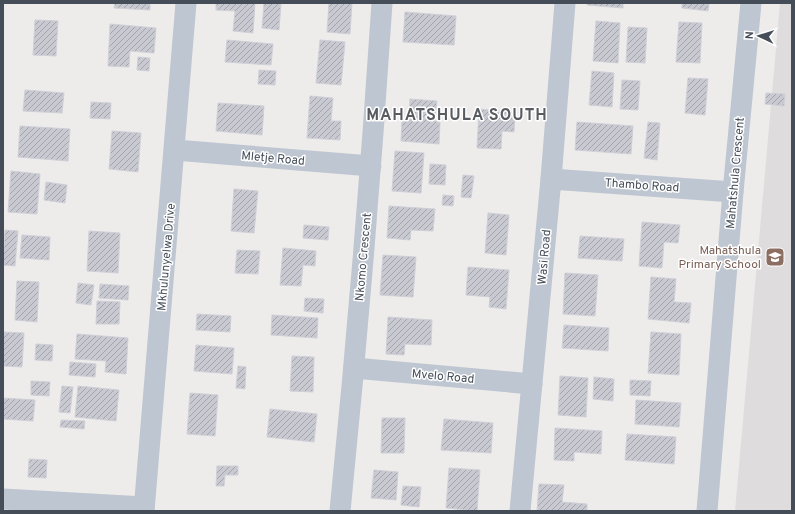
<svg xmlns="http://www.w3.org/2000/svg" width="795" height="514" viewBox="0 0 795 514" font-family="Overpass,sans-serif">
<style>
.education{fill:#dfdcdd}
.building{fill:url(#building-hatch);stroke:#cfd0d7}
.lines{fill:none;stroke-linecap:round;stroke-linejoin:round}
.minor{stroke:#bec6d1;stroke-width:21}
.labels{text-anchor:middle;stroke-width:3;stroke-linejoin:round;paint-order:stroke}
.street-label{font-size:12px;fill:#444d58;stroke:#fff}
.education-label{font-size:12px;fill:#785e54;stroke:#fff;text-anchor:end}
.district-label{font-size:16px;font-weight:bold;letter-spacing:1px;fill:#585b60;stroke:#fff}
</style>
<defs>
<pattern id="building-hatch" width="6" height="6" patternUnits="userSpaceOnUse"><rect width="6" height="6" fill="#c8c9d1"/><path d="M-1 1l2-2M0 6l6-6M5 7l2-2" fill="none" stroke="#a4a5ac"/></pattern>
</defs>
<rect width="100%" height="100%" fill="#eeebeb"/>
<!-- education -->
<polygon class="education" points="780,3 792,3 792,511 735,511"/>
<!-- building -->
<g class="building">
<polygon points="115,3 150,3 150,10 114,8"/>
<polygon points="216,3 255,3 253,33 233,31 235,11 216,10"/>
<polygon points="264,3 281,3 279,30 262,28"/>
<polygon points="329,3 352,3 350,34 327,32"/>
<polygon points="587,3 623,3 623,8 587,5"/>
<polygon points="682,3 709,3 708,11 682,8"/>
<polygon points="405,12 456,16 454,45 403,42"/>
<polygon points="35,20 58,21 56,56 33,55"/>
<polygon points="596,21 620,23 618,63 593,61"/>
<polygon points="679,22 702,23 700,63 676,62"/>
<polygon points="110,24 156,28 154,53 130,51 129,67 108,66"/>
<polygon points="628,27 647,28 645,63 626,62"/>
<polygon points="227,40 273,44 271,65 225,62"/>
<polygon points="320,40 345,42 341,85 316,83"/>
<polygon points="138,57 150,58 149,71 137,70"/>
<polygon points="259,70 276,71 275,85 258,84"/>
<polygon points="592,71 614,73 612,107 589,105"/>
<polygon points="688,78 708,79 705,115 685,113"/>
<polygon points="622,80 640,81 638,110 620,109"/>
<polygon points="25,90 64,93 62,113 23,111"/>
<polygon points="766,93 785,94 784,106 765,104"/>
<polygon points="310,96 333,98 331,121 341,121 340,140 307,138"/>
<polygon points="410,99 437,101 435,121 440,122 439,144 401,141 402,120 409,120"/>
<polygon points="91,102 111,103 110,119 90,118"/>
<polygon points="218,103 264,106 262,135 216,131"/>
<polygon points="479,109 515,112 514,132 502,131 501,149 477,148"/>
<polygon points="577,122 633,126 631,154 575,150"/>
<polygon points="648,122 660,123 657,160 644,158"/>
<polygon points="20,126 70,129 68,161 18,157"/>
<polygon points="112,131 141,133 138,172 109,169"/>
<polygon points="395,151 424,153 421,193 392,191"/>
<polygon points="430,164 446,165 445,185 429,184"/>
<polygon points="11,171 40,174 37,214 8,212"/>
<polygon points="463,175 474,176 471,198 461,197"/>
<polygon points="46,182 67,185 65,203 44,200"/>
<polygon points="234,189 258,191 254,233 231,231"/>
<polygon points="443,195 454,196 453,206 442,205"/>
<polygon points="389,206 435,209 433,231 411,230 410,240 387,238"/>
<polygon points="488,213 509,215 506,255 485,253"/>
<polygon points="642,222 680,225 678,243 664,242 662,268 639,266"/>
<polygon points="304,225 329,227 328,240 303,238"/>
<polygon points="5,230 18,231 15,266 3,265"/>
<polygon points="89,231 120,233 118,273 87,271"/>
<polygon points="22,235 50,237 49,260 20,258"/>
<polygon points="580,236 624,239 622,261 578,258"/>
<polygon points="283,248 316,251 315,266 303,265 301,286 280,285"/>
<polygon points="237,250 260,251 258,274 235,273"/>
<polygon points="383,255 416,257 413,297 380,295"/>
<polygon points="468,267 509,270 506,309 489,307 490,297 466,295"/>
<polygon points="565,273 598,275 595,316 563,314"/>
<polygon points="651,277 676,279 674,302 691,303 689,323 648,319"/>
<polygon points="17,281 39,282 37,322 15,320"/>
<polygon points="78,283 94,285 91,305 76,303"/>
<polygon points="100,284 129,286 128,300 99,298"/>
<polygon points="305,298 324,299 323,313 304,311"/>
<polygon points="97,301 120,302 119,324 96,324"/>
<polygon points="197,314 231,316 230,332 196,330"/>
<polygon points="272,315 318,318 317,338 271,335"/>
<polygon points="388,317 432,320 431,345 405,344 404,355 386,354"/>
<polygon points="564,325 609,328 608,351 562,348"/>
<polygon points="3,332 24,333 22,367 3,366"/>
<polygon points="651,332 681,334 679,375 648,373"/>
<polygon points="77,334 128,338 126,374 105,372 106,361 75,359"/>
<polygon points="36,344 53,345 52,361 35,360"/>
<polygon points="196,345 234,348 232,374 194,371"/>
<polygon points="292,356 314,357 313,392 290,391"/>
<polygon points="70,362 96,364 95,377 69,375"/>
<polygon points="238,366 246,367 245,389 236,388"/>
<polygon points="560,376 588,378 586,417 558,415"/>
<polygon points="594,377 614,379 613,401 593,399"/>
<polygon points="630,380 651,381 650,396 630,395"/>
<polygon points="31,381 50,382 49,396 31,395"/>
<polygon points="62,386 73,387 70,413 59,412"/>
<polygon points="78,386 119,390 116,421 75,417"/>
<polygon points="190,393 218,395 215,436 187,434"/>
<polygon points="3,398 35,400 33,421 3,419"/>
<polygon points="636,400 681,403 679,427 635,424"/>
<polygon points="270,409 317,414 314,442 267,437"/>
<polygon points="382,418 405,418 404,453 381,453"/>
<polygon points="444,419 493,423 491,453 441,450"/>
<polygon points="61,420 85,421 84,429 60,427"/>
<polygon points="555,428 602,431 601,454 574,452 574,461 554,460"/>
<polygon points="627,434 676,437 674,464 625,460"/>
<polygon points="29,459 47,460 46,478 28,477"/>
<polygon points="217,466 238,466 238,475 225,475 224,486 216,486"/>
<polygon points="449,468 480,470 477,511 446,508"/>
<polygon points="374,470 398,472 396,500 371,498"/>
<polygon points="539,484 564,485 562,502 587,504 587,511 537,511"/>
<polygon points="403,486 421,487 419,507 401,505"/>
</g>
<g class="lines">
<!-- minor -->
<g class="minor">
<polyline points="175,150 371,166"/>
<polyline points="551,179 733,192"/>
<polyline points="354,368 532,384"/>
<polyline points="3,499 144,507"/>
<polyline points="144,511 186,3"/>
<path d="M340,511C357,342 371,173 382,3"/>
<polyline points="520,511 551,179 565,3"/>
<polyline points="707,511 733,192 751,3"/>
</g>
</g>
<!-- icons -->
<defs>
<g id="school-square" transform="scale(1)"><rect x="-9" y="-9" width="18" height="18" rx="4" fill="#8d6e63" stroke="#fff"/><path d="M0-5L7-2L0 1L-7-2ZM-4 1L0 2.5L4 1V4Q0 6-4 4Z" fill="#fff"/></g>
</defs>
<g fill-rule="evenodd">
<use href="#school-square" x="775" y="257"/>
</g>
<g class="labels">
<!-- street labels -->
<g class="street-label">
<text transform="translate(273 158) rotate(5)" y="4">Mletje Road</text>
<text transform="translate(735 173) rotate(-85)" y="4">Mahatshula Crescent</text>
<text transform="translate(642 185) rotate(4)" y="4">Thambo Road</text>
<text transform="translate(166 257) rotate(-85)" y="4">Mkhulunyelwa Drive</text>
<text transform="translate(363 257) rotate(-85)" y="4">Nkomo Crescent</text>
<text transform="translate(544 257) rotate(-85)" y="4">Wasi Road</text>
<text transform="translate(443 376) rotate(5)" y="4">Mvelo Road</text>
</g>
<!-- education labels -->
<g class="education-label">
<text x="761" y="254">Mahatshula<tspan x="761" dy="14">Primary School</tspan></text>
</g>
<!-- district labels -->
<g class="district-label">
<text x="457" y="120">MAHATSHULA SOUTH</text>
</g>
</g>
<!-- border -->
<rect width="795" height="514" fill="none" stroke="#444d58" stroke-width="8"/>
<!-- north arrow -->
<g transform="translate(759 36) rotate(274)" stroke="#ffffff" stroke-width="3" paint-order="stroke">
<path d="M0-3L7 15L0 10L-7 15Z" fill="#444d58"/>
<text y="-6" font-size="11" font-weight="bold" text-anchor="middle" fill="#444d58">N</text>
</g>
</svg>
